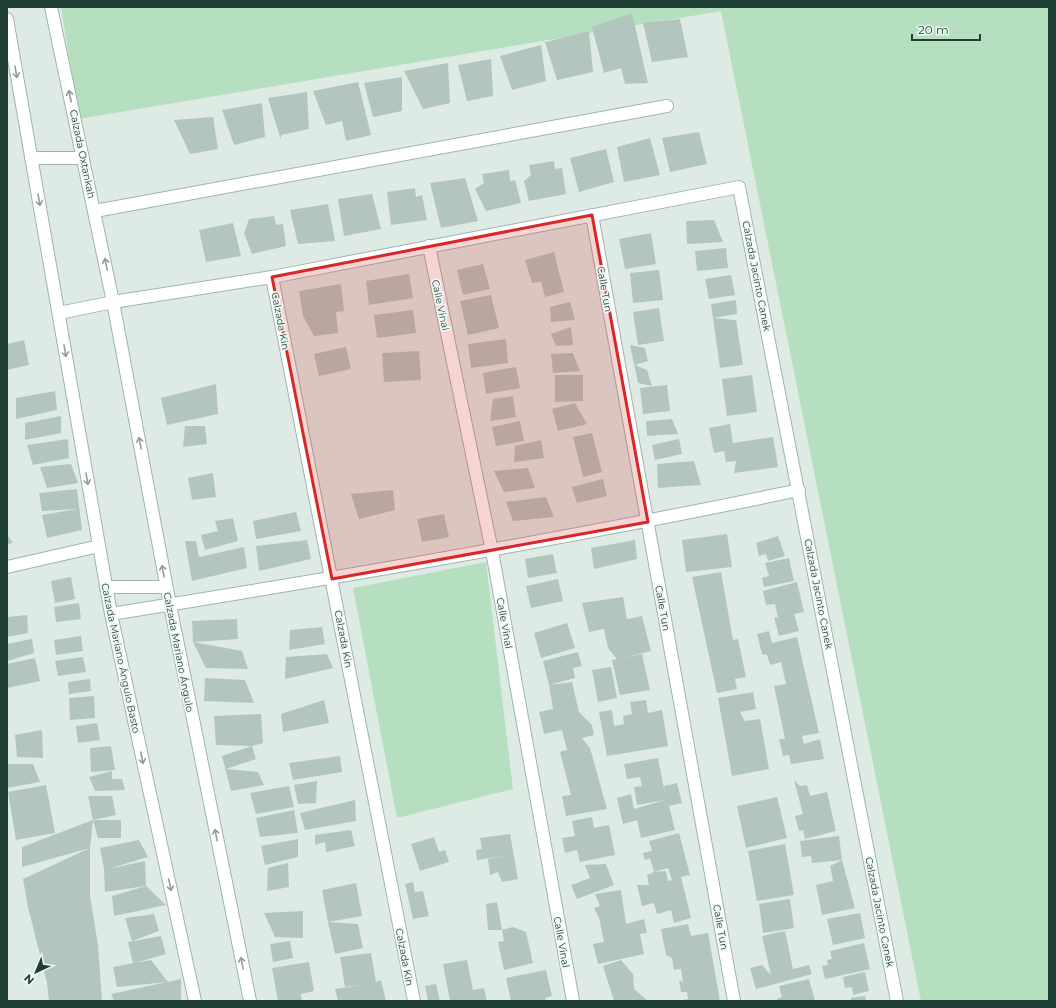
<svg xmlns="http://www.w3.org/2000/svg" width="1056" height="1008" viewBox="0 0 1056 1008" font-family="Montserrat,sans-serif">
<style>
.green{fill:#b5dfbe}
.building{fill:#b3c6be;fill-rule:evenodd}
.lines{fill:none;stroke-linecap:round;stroke-linejoin:round}
.minor-casing{stroke:#a1b3ac;stroke-width:14}
.minor{stroke:#fff;stroke-width:12}
.oneway{stroke:#8e9e99}
.marked{fill:#d62828;fill-opacity:0.2;stroke:#d62828;stroke-width:3;stroke-linejoin:round}
.labels{text-anchor:middle;stroke-width:3.5;stroke-linejoin:round;paint-order:stroke}
.street-label{font-size:10px;fill:#1e3d33;stroke:#eff8f3}
</style>
<rect width="100%" height="100%" fill="#deebe5"/>
<!-- green -->
<g class="green">
<polygon points="61,7 1049,7 1049,1001 921,1001 721,11 79,119"/>
<polygon points="486,562 513,789 397,818 353,588"/>
</g>
<!-- building -->
<g class="building">
<polygon points="632,13 648,83 625,84 621,68 604,73 592,27"/>
<polygon points="680,19 688,57 652,62 643,23"/>
<polygon points="589,31 593,72 557,80 545,42"/>
<polygon points="541,45 546,81 512,90 500,56"/>
<polygon points="491,59 493,96 467,101 458,65"/>
<polygon points="448,63 450,103 423,109 404,71"/>
<polygon points="402,77 402,111 373,117 364,83"/>
<polygon points="358,82 371,135 346,141 342,121 326,125 313,91"/>
<polygon points="307,92 309,129 281,135 281,140 268,98"/>
<polygon points="262,103 265,137 234,145 222,110"/>
<polygon points="213,117 218,149 190,154 174,120"/>
<polygon points="699,132 707,164 670,172 662,138"/>
<polygon points="650,138 660,175 624,182 617,147"/>
<polygon points="606,149 614,182 579,192 570,158"/>
<polygon points="554,161 555,169 562,168 566,194 529,201 524,181 531,175 529,165"/>
<polygon points="509,170 510,181 515,180 521,203 486,211 475,189 484,183 482,174"/>
<polygon points="465,178 478,221 441,228 430,183"/>
<polygon points="415,188 416,197 422,195 427,220 391,225 387,192"/>
<polygon points="372,194 381,229 344,236 338,199"/>
<polygon points="328,204 335,241 298,244 290,210"/>
<polygon points="274,216 276,225 283,224 286,246 252,254 244,233 249,219"/>
<polygon points="714,220 723,242 687,244 686,221"/>
<polygon points="233,223 241,256 206,262 199,230"/>
<polygon points="651,233 656,264 625,269 619,239"/>
<polygon points="726,248 728,268 697,271 695,251"/>
<polygon points="554,252 564,292 545,297 541,282 532,283 525,260"/>
<polygon points="483,264 490,289 463,295 457,270"/>
<polygon points="659,270 663,300 633,303 630,273"/>
<polygon points="409,274 413,298 369,305 366,281"/>
<polygon points="731,275 735,295 709,299 705,279"/>
<polygon points="341,284 344,311 336,312 338,333 314,336 303,316 299,291"/>
<polygon points="491,295 499,328 468,335 460,301"/>
<polygon points="736,300 737,314 713,318 736,320 743,365 720,368 711,304"/>
<polygon points="570,302 575,320 551,322 550,307"/>
<polygon points="659,308 664,341 638,345 633,312"/>
<polygon points="413,310 416,333 377,338 374,315"/>
<polygon points="571,327 573,345 556,346 551,334"/>
<polygon points="506,339 508,363 471,368 468,344"/>
<polygon points="24,340 29,365 7,370 7,344"/>
<polygon points="630,345 645,348 648,361 635,365 647,370 652,386 638,383"/>
<polygon points="346,347 351,369 319,376 314,354"/>
<polygon points="419,351 421,380 384,382 382,353"/>
<polygon points="573,353 580,371 553,373 551,354"/>
<polygon points="516,367 520,388 486,394 483,373"/>
<polygon points="555,375 583,375 583,401 555,402"/>
<polygon points="752,375 757,412 727,416 722,379"/>
<polygon points="216,384 218,414 167,425 161,398"/>
<polygon points="667,385 670,411 643,414 640,388"/>
<polygon points="55,391 57,410 16,419 16,398"/>
<polygon points="513,396 516,417 490,421 493,399"/>
<polygon points="575,403 587,424 558,431 552,409"/>
<polygon points="61,416 61,433 25,440 25,423"/>
<polygon points="672,419 678,434 647,436 646,421"/>
<polygon points="520,421 524,441 496,446 492,427"/>
<polygon points="730,424 733,443 773,437 778,467 734,473 736,461 726,462 724,451 714,453 709,428"/>
<polygon points="185,426 205,426 207,444 183,447"/>
<polygon points="592,433 602,472 583,477 573,437"/>
<polygon points="68,439 69,458 33,465 27,445"/>
<polygon points="679,439 682,454 655,460 652,445"/>
<polygon points="541,440 544,458 514,462 515,446"/>
<polygon points="694,461 701,485 658,488 657,464"/>
<polygon points="71,464 78,483 47,488 40,467"/>
<polygon points="528,468 535,488 504,492 494,471"/>
<polygon points="213,473 216,497 192,500 188,478"/>
<polygon points="603,479 607,496 577,503 572,487"/>
<polygon points="77,489 82,530 47,538 42,515 77,509 42,511 39,493"/>
<polygon points="393,490 395,510 359,519 351,494"/>
<polygon points="546,497 554,517 513,521 506,502"/>
<polygon points="296,512 301,531 256,539 253,521"/>
<polygon points="444,514 449,537 422,542 417,519"/>
<polygon points="233,518 238,541 205,550 201,535 218,531 215,521"/>
<polygon points="7,534 13,543 7,544"/>
<polygon points="727,534 732,567 686,572 682,540"/>
<polygon points="778,536 785,556 768,561 766,554 759,556 756,543"/>
<polygon points="307,540 311,559 259,571 256,546"/>
<polygon points="635,540 637,559 594,569 591,548"/>
<polygon points="185,541 196,541 199,557 244,547 247,568 192,581"/>
<polygon points="553,554 557,573 528,578 525,559"/>
<polygon points="789,558 794,581 764,587 762,578 769,576 765,563"/>
<polygon points="721,572 733,640 738,639 746,677 735,679 737,689 717,693 692,577"/>
<polygon points="71,577 75,599 55,603 51,581"/>
<polygon points="558,579 563,601 531,608 526,586"/>
<polygon points="797,582 804,612 794,614 799,631 779,636 774,617 778,618 775,604 766,605 763,591"/>
<polygon points="623,597 627,619 642,616 651,651 624,658 642,654 650,690 620,695 612,660 617,659 608,648 604,629 589,632 582,603"/>
<polygon points="79,603 81,619 56,622 54,607"/>
<polygon points="27,615 28,633 7,637 7,617"/>
<polygon points="237,619 238,639 193,642 242,651 248,669 206,668 193,642 192,621"/>
<polygon points="567,623 575,648 541,658 534,633"/>
<polygon points="322,627 325,644 289,650 290,630"/>
<polygon points="769,631 772,643 797,637 819,733 802,736 804,744 820,739 824,759 791,764 789,755 783,756 779,739 785,739 774,686 786,684 781,662 770,665 767,655 762,654 757,634"/>
<polygon points="81,636 83,651 56,655 54,640"/>
<polygon points="32,639 34,653 7,661 7,644"/>
<polygon points="578,652 582,666 573,668 575,678 549,685 572,682 579,712 592,725 594,735 582,738 590,748 607,809 566,816 562,796 571,795 560,752 567,750 562,730 544,734 539,712 553,709 549,685 543,661"/>
<polygon points="327,654 333,668 285,679 286,657"/>
<polygon points="83,657 86,672 58,676 55,661"/>
<polygon points="35,658 40,681 7,688 7,664"/>
<polygon points="611,667 617,698 598,702 592,670"/>
<polygon points="205,678 245,680 254,703 204,701"/>
<polygon points="90,679 91,691 69,694 68,682"/>
<polygon points="753,692 756,709 740,712 745,721 760,719 769,769 732,776 718,698"/>
<polygon points="94,696 95,718 70,720 69,698"/>
<polygon points="324,700 329,723 283,732 281,714"/>
<polygon points="646,700 648,713 662,710 668,746 607,756 599,712 612,710 614,726 624,724 623,716 632,714 630,702"/>
<polygon points="261,714 263,743 252,746 256,759 226,769 258,772 264,785 231,791 222,756 252,746 216,745 214,716"/>
<polygon points="97,723 100,740 78,743 76,726"/>
<polygon points="42,730 43,758 17,757 15,735"/>
<polygon points="111,746 115,770 91,772 90,748"/>
<polygon points="340,756 342,772 293,780 289,763"/>
<polygon points="658,758 665,794 664,786 677,783 682,803 669,806 675,830 641,838 637,820 623,824 617,798 631,794 634,809 665,800 637,805 634,787 642,786 640,777 627,779 624,764"/>
<polygon points="7,764 33,764 40,782 7,788"/>
<polygon points="112,771 112,779 122,779 125,790 95,791 89,777"/>
<polygon points="794,780 800,786 807,785 810,796 827,792 836,831 805,839 803,830 799,831 795,816 803,814"/>
<polygon points="317,781 316,803 298,804 294,785"/>
<polygon points="46,785 55,833 16,840 8,792"/>
<polygon points="289,786 294,807 256,814 250,793"/>
<polygon points="88,796 112,796 116,815 93,820"/>
<polygon points="777,797 787,838 746,848 737,806"/>
<polygon points="355,800 356,821 305,830 300,813"/>
<polygon points="294,810 298,833 260,837 256,818"/>
<polygon points="592,817 594,828 609,825 615,855 580,862 577,850 565,853 562,838 575,836 572,821"/>
<polygon points="93,820 121,820 121,838 98,838"/>
<polygon points="93,820 90,848 22,867 22,847"/>
<polygon points="351,830 355,846 326,852 325,842 315,845 315,835"/>
<path d="M679,833L690,875L681,877L691,918L674,923L671,910L657,914L654,903L642,906L637,885H649L647,875L654,872L650,858L645,860L643,853L652,851L649,841ZM668,868L672,880L668,881L666,871L654,872Z"/>
<polygon points="510,834 518,879 502,882 498,872 490,875 488,859 504,856 477,860 476,850 482,849 480,838"/>
<polygon points="839,836 842,860 812,863 811,856 802,857 800,841"/>
<polygon points="434,837 439,852 445,850 449,862 420,871 411,844"/>
<polygon points="298,839 298,857 265,865 261,846"/>
<polygon points="139,840 148,857 108,869 145,861 146,886 166,905 114,916 112,896 146,886 105,892 104,869 100,848"/>
<polygon points="785,844 794,895 757,901 748,851"/>
<polygon points="90,848 90,896 98,945 102,1001 49,1001 47,983 28,907 23,879"/>
<polygon points="842,860 855,908 822,915 816,885 833,881 830,866"/>
<polygon points="288,863 289,887 267,891 268,868"/>
<polygon points="606,864 614,885 577,899 571,885 590,878 585,865"/>
<polygon points="413,882 415,892 423,891 429,916 413,919 405,884"/>
<polygon points="356,883 362,916 328,922 322,890"/>
<polygon points="621,890 626,924 644,919 647,933 640,934 644,954 598,964 593,944 604,942 599,918 594,908 600,906 595,894"/>
<polygon points="790,899 794,928 763,933 759,904"/>
<polygon points="497,902 502,930 488,930 486,904"/>
<polygon points="303,911 303,938 275,937 264,913"/>
<polygon points="860,913 865,938 833,945 827,919"/>
<polygon points="154,914 159,931 132,941 125,918"/>
<polygon points="328,922 358,924 363,948 335,954"/>
<polygon points="688,924 691,936 708,933 720,1001 677,1001 688,999 687,992 681,992 679,980 683,982 681,969 674,970 672,958 666,955 661,929"/>
<polygon points="513,927 526,932 533,963 504,970 498,942 504,941 502,930"/>
<polygon points="785,931 793,969 809,965 812,974 756,989 750,968 762,965 771,975 762,936"/>
<polygon points="161,936 166,954 135,963 151,960 168,982 117,987 113,967 133,963 128,942"/>
<polygon points="290,941 293,958 273,962 270,944"/>
<polygon points="864,943 870,969 825,979 822,966 828,965 827,960 832,959 830,951"/>
<polygon points="371,953 376,982 381,980 386,1001 338,1001 335,989 362,985 345,987 340,957"/>
<polygon points="467,960 473,990 484,988 487,1001 450,1001 443,964"/>
<polygon points="621,960 633,974 634,989 648,1001 614,1001 603,966"/>
<polygon points="309,962 314,991 301,994 302,1001 278,1001 272,968"/>
<polygon points="546,970 552,996 545,998 546,1001 511,1001 506,978"/>
<polygon points="865,972 869,991 853,995 852,987 845,988 843,977"/>
<polygon points="181,979 181,1001 114,1001 111,994"/>
<polygon points="809,979 815,1001 777,1001 777,999 782,997 779,986"/>
<polygon points="436,984 440,1001 428,1001 425,986"/>
<polygon points="865,996 866,1001 851,1001 851,998"/>
</g>
<g class="lines">
<!-- minor casing -->
<g class="minor-casing">
<g id="minor">
<polyline points="51,7 113,302 170,605 250,1001"/>
<polyline points="7,19 111,614 195,1001"/>
<polyline points="31,158 83,158"/>
<polyline points="95,211 667,106"/>
<polyline points="592,215 734,1001"/>
<polyline points="429,246 492,551 573,1001"/>
<polyline points="272,277 414,1001"/>
<polyline points="59,313 113,302 272,277 739,187 897,1001"/>
<polyline points="7,567 99,546"/>
<polyline points="106,587 166,587"/>
<path d="M111,614C341,577 571,538 799,490"/>
</g>
</g>
<!-- minor -->
<use href="#minor" class="minor"/>
</g>
<!-- one-way arrows -->
<defs><path id="oneway-shaft" d="M-6 0H5M1.5-3L5.5 0L1.5 3" fill="none" stroke-width="1.6" stroke-linecap="round" stroke-linejoin="round"/></defs>
<g class="oneway">
<use href="#oneway-shaft" transform="translate(16 72) rotate(80)"/>
<use href="#oneway-shaft" transform="translate(70 96) rotate(-102)"/>
<use href="#oneway-shaft" transform="translate(39 200) rotate(80)"/>
<use href="#oneway-shaft" transform="translate(106 264) rotate(-102)"/>
<use href="#oneway-shaft" transform="translate(65 351) rotate(80)"/>
<use href="#oneway-shaft" transform="translate(140 443) rotate(-101)"/>
<use href="#oneway-shaft" transform="translate(87 479) rotate(80)"/>
<use href="#oneway-shaft" transform="translate(163 571) rotate(-101)"/>
<use href="#oneway-shaft" transform="translate(142 758) rotate(78)"/>
<use href="#oneway-shaft" transform="translate(216 835) rotate(-101)"/>
<use href="#oneway-shaft" transform="translate(170 885) rotate(78)"/>
<use href="#oneway-shaft" transform="translate(242 963) rotate(-101)"/>
</g>
<!-- marked area -->
<path class="marked" d="M592,215L648,522L332,579L272,277Z"/>
<g class="labels">
<!-- street labels -->
<g class="street-label">
<text transform="translate(83 154) rotate(78)" y="4">Calzada Oxtankah</text>
<text transform="translate(757 276) rotate(79)" y="4">Calzada Jacinto Canek</text>
<text transform="translate(605 289) rotate(80)" y="4">Calle Tun</text>
<text transform="translate(441 305) rotate(78)" y="4">Calle Vinal</text>
<text transform="translate(281 321) rotate(79)" y="4">Calzada Kin</text>
<text transform="translate(819 594) rotate(79)" y="4">Calzada Jacinto Canek</text>
<text transform="translate(663 608) rotate(80)" y="4">Calle Tun</text>
<text transform="translate(505 623) rotate(80)" y="4">Calle Vinal</text>
<text transform="translate(344 639) rotate(79)" y="4">Calzada Kin</text>
<text transform="translate(179 652) rotate(79)" y="4">Calzada Mariano Ángulo</text>
<text transform="translate(121 658) rotate(78)" y="4">Calzada Mariano Ángulo Basto</text>
<text transform="translate(880 912) rotate(79)" y="4">Calzada Jacinto Canek</text>
<text transform="translate(721 927) rotate(80)" y="4">Calle Tun</text>
<text transform="translate(562 942) rotate(80)" y="4">Calle Vinal</text>
<text transform="translate(405 957) rotate(79)" y="4">Calzada Kin</text>
</g>
</g>
<!-- border -->
<rect width="1056" height="1008" fill="none" stroke="#1e3d33" stroke-width="16"/>
<!-- north arrow -->
<g transform="translate(36 972) rotate(224)" stroke="#eff8f3" stroke-width="3" paint-order="stroke">
<path d="M0-3L7 15L0 10L-7 15Z" fill="#1e3d33"/>
<text y="-6" font-size="11" font-weight="bold" text-anchor="middle" fill="#1e3d33">N</text>
</g>
<!-- scale -->
<path d="M912 34v6h68v-6" fill="none" stroke="#1e3d33" stroke-width="2"/>
<text x="918" y="34" font-size="12" fill="#1e3d33" stroke="#eff8f3" stroke-width="3" paint-order="stroke">20 m</text>
</svg>
